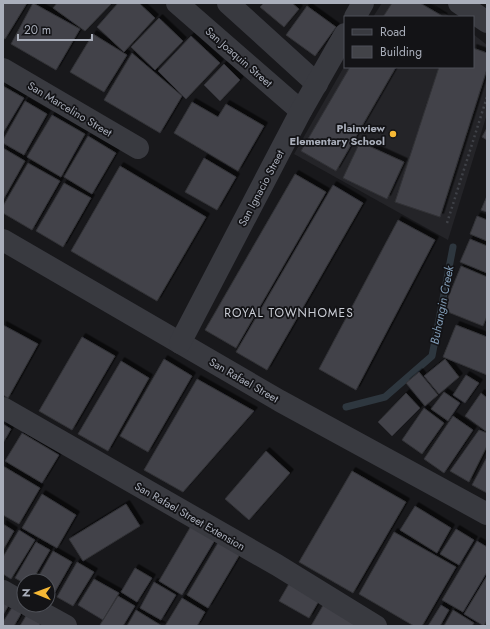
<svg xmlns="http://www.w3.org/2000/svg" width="490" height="629" viewBox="0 0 490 629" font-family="Jost,sans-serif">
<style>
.built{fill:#242428}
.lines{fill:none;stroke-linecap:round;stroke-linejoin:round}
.stream{stroke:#2e373f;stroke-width:7}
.building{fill:#424348;stroke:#323237;filter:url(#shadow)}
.path{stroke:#3f4147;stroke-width:2.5;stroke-dasharray:2 3;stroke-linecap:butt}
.street{stroke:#393a40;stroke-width:22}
.poi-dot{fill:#f6b835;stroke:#131316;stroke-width:1.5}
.labels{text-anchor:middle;stroke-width:3.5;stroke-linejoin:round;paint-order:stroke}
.street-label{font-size:11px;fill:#aaafbb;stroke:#131316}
.poi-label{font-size:11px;font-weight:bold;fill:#aaafbb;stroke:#131316;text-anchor:end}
.water-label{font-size:12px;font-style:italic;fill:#819cb6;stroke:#131316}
.neighbourhood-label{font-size:12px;letter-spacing:1px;fill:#cbced6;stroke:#131316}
</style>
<defs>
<filter id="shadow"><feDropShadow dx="3.5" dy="-3.5" stdDeviation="0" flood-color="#0009"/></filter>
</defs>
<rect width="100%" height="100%" fill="#18181b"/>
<!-- built -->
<g class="built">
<polygon points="382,3 431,3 450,17 373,17"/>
<polygon points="473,34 487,45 487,114 448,240 294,154 345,65 345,67 473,67"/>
</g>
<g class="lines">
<!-- stream -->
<polyline class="stream" points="346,407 385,397 432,356 453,247"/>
</g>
<!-- building -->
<g class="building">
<polygon points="3,3 27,3 5,39 3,38"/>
<polygon points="33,3 80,29 56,70 11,44"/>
<polygon points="57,3 112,3 85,31 53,8"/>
<polygon points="118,3 139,3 155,18 124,52 97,27"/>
<polygon points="264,3 292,3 299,9 284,27 260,7"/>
<polygon points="392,3 420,3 444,17 383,17"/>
<polygon points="307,6 336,27 315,56 286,35"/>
<polygon points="159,18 183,41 155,70 131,47"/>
<polygon points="93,34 127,55 104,92 70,72"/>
<polygon points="191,36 220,63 186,99 158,71"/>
<polygon points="473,48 487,53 487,69 440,217 395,202 439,67 473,67"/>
<polygon points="132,53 182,96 160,133 104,100"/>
<polygon points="224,64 240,80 220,101 204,85"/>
<polygon points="350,67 396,67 336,171 301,151"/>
<polygon points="3,86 24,98 3,133"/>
<polygon points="25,101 47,114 24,155 3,143 3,140"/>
<polygon points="192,102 218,117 226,104 264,126 238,171 174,133"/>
<polygon points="52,115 85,134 61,177 27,157"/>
<polygon points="487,128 487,140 482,137"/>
<polygon points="88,136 116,153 92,194 64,177"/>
<polygon points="360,142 404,162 387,199 343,178"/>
<polygon points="3,148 25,161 3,200"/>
<polygon points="204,158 236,177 217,210 185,192"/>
<polygon points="28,163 60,181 32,230 3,213 3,206"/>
<polygon points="120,166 206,217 157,301 71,251"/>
<polygon points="295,174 326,192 236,348 205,330"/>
<polygon points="64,183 91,198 63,247 36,231"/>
<polygon points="333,185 363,203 267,370 236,352"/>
<polygon points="487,196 487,212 481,210"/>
<polygon points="477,216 487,220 487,241 470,234"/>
<polygon points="398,220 435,240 356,390 319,369"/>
<polygon points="470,239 487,246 487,273 460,262"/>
<polygon points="461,266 487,277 487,316 483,326 443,310"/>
<polygon points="3,325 38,344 8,398 3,395"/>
<polygon points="456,325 487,337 487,375 443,357"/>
<polygon points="82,337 115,356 72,430 39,411"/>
<polygon points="164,359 192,376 148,452 120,436"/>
<polygon points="445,359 459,377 439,394 424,376"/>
<polygon points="121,361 149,378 108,451 78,434"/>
<polygon points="419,372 438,395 425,406 406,383"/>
<polygon points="466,375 479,383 465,403 453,395"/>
<polygon points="197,379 254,411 183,492 144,470"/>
<polygon points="444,392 460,403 448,421 431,409"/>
<polygon points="406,393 420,408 392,436 378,422"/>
<polygon points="481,393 487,398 487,432 465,416"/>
<polygon points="424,408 444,423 422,454 402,440"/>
<polygon points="453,416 473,430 444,473 424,459"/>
<polygon points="3,424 11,429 3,443"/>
<polygon points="479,430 487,433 487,446 469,482 450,471"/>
<polygon points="22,433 59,455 42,483 5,461"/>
<polygon points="266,451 290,473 249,520 225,499"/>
<polygon points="487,457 487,493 472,485"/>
<polygon points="3,466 40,488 19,524 3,515"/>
<polygon points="352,471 406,502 353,593 299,562"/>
<polygon points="42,494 76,515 57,548 22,528"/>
<polygon points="126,504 140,526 83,561 69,539"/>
<polygon points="415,506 451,528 437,553 400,530"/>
<polygon points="3,524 14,531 3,550"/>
<polygon points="191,526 215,540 182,595 159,581"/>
<polygon points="456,529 474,540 459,565 440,554"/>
<polygon points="19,530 35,540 11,579 3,574 3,557"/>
<polygon points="394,532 456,567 422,626 414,626 359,594"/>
<polygon points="219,541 240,554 208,608 187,595"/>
<polygon points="477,541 487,547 487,572 463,612 442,600"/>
<polygon points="36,542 50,550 32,581 24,581 24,583 15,578"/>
<polygon points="53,551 72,562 52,597 48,595 48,581 36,581"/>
<polygon points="77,562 94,572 73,606 57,597"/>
<polygon points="135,568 152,578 137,602 121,592"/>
<polygon points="487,576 487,620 484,626 464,614"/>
<polygon points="94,579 119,593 103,620 78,605"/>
<polygon points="154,582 176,595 161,620 140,608"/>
<polygon points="290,582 320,599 309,618 279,601"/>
<polygon points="118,596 135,606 123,626 102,626 100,625"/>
<polygon points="182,598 205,612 197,626 165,626"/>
<polygon points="3,599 10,603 3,615"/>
<polygon points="325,602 366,626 311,626"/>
<polygon points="441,605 449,610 440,626 428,626"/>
<polygon points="13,606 22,612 14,626 3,626 3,622"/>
<polygon points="136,610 162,626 127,626"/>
<polygon points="453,610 474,623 472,626 444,626"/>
<polygon points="27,614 41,623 39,626 20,626"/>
</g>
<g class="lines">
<!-- path -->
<polyline class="path" points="447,223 487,97"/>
<!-- street -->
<g class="street">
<polyline points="177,3 301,111"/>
<polyline points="228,3 317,84"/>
<polyline points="459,3 487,22"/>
<polyline points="355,17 363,3"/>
<polyline points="3,69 138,148"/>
<polyline points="3,240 280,401 487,514"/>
<polyline points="180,343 301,111 345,34"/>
<polyline points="3,408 277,565 376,626"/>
<polyline points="3,591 24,603"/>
<polyline points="28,605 66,626"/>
</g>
</g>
<!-- markers -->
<circle class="poi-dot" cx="393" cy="134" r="4"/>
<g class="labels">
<!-- street labels -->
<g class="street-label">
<text transform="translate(239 57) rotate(41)" y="4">San Joaquin Street</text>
<text transform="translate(70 109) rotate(31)" y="4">San Marcelino Street</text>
<text transform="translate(261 188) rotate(-62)" y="4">San Ignacio Street</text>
<text transform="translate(244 380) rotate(30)" y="4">San Rafael Street</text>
<text transform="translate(190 516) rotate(30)" y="4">San Rafael Street Extension</text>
</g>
<!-- poi labels -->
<g class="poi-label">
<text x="385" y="132">Plainview<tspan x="385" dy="13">Elementary School</tspan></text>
</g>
<!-- water labels -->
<g class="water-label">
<text transform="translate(442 305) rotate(-79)" y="4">Buhangin Creek</text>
</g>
<!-- neighbourhood labels -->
<g class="neighbourhood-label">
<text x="289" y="317">ROYAL TOWNHOMES</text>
</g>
</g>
<!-- border -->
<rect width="490" height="629" fill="none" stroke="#aaafbb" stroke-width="8"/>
<!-- legend -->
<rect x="344" y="16" width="130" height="52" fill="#131316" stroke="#4f5158"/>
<rect x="352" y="29" width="20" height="6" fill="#393a40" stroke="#4f5158"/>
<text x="380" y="36" font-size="12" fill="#aaafbb">Road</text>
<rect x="352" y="46" width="20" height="12" fill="#424348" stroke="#4f5158"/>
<text x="380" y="56" font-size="12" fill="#aaafbb">Building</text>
<!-- north arrow -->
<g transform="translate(36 593) rotate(271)"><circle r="19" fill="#131316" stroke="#4f5158"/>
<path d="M0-3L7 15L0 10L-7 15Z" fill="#f6b835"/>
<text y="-6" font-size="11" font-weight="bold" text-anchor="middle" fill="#aaafbb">N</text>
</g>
<!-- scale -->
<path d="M18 34v6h74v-6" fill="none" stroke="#aaafbb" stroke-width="2"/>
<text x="24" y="34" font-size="12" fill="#aaafbb" stroke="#131316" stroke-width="3" paint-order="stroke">20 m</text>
</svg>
